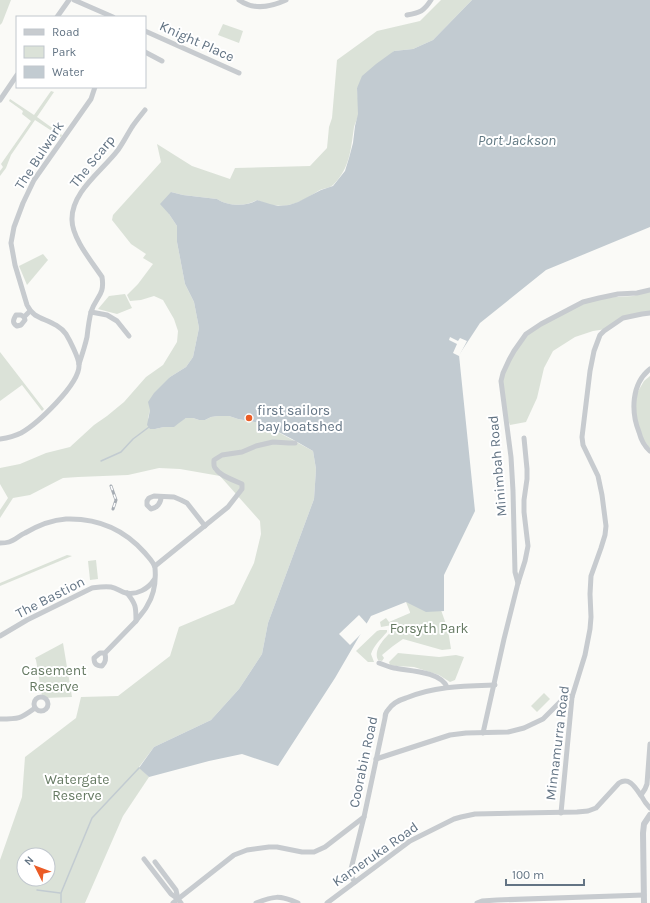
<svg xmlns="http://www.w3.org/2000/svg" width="650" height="903" viewBox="0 0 650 903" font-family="Karla,sans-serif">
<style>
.green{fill:#dbe2d8;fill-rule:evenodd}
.water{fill:#c2cbd1}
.pier{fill:#fafaf7}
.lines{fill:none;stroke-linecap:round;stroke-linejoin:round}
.stream{stroke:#c2cbd1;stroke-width:1.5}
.minor{stroke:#c7cbcf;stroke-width:5}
.tertiary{stroke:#c7cbcf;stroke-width:6}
.rail-casing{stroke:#a7adb4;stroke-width:3}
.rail{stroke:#fff;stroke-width:1.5;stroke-dasharray:4.5;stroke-linecap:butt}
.poi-dot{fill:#eb5c26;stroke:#fff;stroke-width:1.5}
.labels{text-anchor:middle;stroke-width:4;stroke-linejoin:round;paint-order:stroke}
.street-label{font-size:14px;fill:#637484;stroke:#fff}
.poi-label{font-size:14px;fill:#637484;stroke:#fff;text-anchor:start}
.park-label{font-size:14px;fill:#667a63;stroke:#fff}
.water-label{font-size:15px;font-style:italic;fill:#637a84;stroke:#fff}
</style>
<rect width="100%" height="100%" fill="#fafaf7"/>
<!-- green -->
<g class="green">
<polygon points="0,0 11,0 2,23 0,25"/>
<path d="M441,0H472L433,40L413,49L394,51L357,88C358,97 359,107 358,116C357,120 355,123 354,127C351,148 350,168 334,184C331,188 325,188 320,190C316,192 312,195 307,198C290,207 276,209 257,200C246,207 227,206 217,199L183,195L171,192L169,214L177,226V242L185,284L194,302L199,328L193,357L186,367L170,377L150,410L148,418L155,429L164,427H170L186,418H193L199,420H205L211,417L218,416H229L238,419L261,423L313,451L316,469L314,499L268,623L262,654L239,689L211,720L154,747L139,767L149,777L123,816L85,903H0V860L22,797L25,757L76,718L81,697L118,696L170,656L179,627L234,604L254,563L261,534L260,521L220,476L180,469L159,468L128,475L78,477L63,478L30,495L13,498L0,518V510L8,498L0,484V468L20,464L46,453L70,447L94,425L107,416L124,402L146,377L163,365L177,342L178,331L174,319L163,300L154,296L141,300L130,301L127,295L138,284L153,264L143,258L146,254L131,244L112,220L113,215L161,162L157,144L192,166L230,179L235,168L310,166L327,148L329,127L332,118L337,60L377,31L420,21ZM24,855H48V879H24Z"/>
<polygon points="223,24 243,31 239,43 218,35"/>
<polygon points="51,91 54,92 37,117 62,135 61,137 35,120 11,155 6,168 0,176 0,171 3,167 1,164 31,121 22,114 23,111 9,101 10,99 34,115"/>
<polygon points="43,254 48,260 27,285 19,266"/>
<polygon points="650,290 650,313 631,316 606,329 593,331 575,337 553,351 544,368 537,398 526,422 510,425 504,409 501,381 514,351 526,334 573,307 599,298 633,296"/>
<polygon points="125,294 132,308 117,314 98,309 109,296"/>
<polygon points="0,352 44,409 42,411 22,385 0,401"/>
<polygon points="650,376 650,448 640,436 635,408 637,393 644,381"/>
<polygon points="67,555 72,556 0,586 0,583"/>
<polygon points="96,560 98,579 90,580 88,561"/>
<path d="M406,602L441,610L448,630L451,649L442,650L403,639L393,646L382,655L384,658L382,661L378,660C373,649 385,638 392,631V625L381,627L380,622L386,618L389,622L410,613V612Z"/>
<path d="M380,630H387V632C381,639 374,645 371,654L374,662H368L356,651L377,631Z"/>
<polygon points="63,643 72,697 45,698 42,696 36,660 35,658"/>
<polygon points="398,653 439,657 456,655 464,657 455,680 450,682 439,675 414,667 396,666 390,665 389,662"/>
<polygon points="544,693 550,699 537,712 531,706"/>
</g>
<!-- water -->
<path class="water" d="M472,0H650V227L546,270L480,323L459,355L475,511L444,575V611L426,612L406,602L371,616L335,678L278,766L242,754L209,761L149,777L139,768L154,747L211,720L239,689L262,654L268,623L314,499L316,469L313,451L292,439L261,423L238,419L229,416H218L211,417L205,420H199L193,418H186L179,423L174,427H164L155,429H150L147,425L150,410L148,402L154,393L170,377L186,367L193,357L199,328L194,302L185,284L177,242V226L169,214L160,204L171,192L183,195L217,199C227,206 247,207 257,200L270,204L278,206L289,205L298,202L321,190L333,186L345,171L349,158L353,143L355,126L358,114L357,88L362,76L376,64L394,51L413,49L433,40Z"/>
<!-- pier -->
<g class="pier">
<polygon points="450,337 458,341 460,338 467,341 459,356 453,353 457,344 449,340"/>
<polygon points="359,615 368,625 365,630 350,645 339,634"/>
</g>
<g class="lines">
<!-- stream -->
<g class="stream">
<polyline points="101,461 121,452 133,439 149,427"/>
<polyline points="37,890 60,893"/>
<polyline points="61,903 61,893 92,818 139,768"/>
</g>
<!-- minor -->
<g class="minor">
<polyline points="74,0 113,17"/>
<path d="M239,0C253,10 271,7 286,0"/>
<path d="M407,15C420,13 424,11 431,0"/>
<polyline points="57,17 69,0"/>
<polyline points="145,31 239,73"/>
<polyline points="145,52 162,61"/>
<polyline points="0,100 17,75"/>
<polyline points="91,312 107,315 117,321 129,336"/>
<path d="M24,317L21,315H16C13,320 12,323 17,326L21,325L25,320L24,317L30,311"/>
<path d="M79,364C82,355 85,346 87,337C88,328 89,320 91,312C96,296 105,296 102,277C92,262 72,238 72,220C71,192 102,171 118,150C123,143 127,135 132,127C136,121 141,115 145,110"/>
<path d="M650,369C631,384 631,412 639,432C641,440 644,446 650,451"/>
<path d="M0,439C7,438 15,436 21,433C37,424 80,384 79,365C79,358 69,339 66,334C58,323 45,321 35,315C31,312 29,309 27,305L15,265L11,243L14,227L23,203L34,180L91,99L95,87"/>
<path d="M161,497C161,503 157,508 151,509L147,505V501L149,498L154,496L174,497L181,500L187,503L205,526"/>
<path d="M0,543C3,543 6,543 9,542C15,540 20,535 25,533C37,526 51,520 66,519C97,518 124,529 145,553C148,557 154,562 155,568C156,580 154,595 147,606C144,612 139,616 136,621"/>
<path d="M155,566L228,507L242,489V484C234,480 220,476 216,469C213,467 214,463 214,460L222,455L242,452L256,446L273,442L289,443H295"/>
<polyline points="518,583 515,572 513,491 511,457 501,381 503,373 509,360 514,351 526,334 541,324 583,302 599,298 618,294 637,293 650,290"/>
<path d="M0,636L27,620L92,588C99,587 105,586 111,587C117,588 121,592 126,593C137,595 148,589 154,580"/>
<path d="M105,653H100L94,658C94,663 96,666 102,666C106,662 106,659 105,653L136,621C136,607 136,604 127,593"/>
<path d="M379,663C384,665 389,667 394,668C409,671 440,671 447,687"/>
<circle cx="41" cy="704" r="7"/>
<path d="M0,719C19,719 20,719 35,708"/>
<polyline points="483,733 504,639 518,583 525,561 528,546 524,512 524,500 527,479 527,469 524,438"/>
<polyline points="376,759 450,735 466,733 508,732 524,728 543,719 564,698 569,696 572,697"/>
<polyline points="641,795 645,789 647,784 650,744"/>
<polyline points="561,813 572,697 585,655 590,629 591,617 590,594 591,576 601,548 605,535 606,526 602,495 598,476 583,445 582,437 590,371 594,351 600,335 604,331 623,318 642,314 650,313"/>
<polyline points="144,859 171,894 178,899 181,903"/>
<polyline points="155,862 176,890 178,899"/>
<path d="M355,882L351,876V869L364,817L385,718C385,715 386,712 388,710C392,704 399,700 406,698C435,686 464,686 495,685"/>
<polyline points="173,903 234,855 247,850 269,847 277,847 302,852 314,852 325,847 364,817"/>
<path d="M256,903C274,896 279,895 298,903"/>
<path d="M327,903L410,841L454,819L461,817L475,814L577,812L588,811L596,808L619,783C630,776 636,789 642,797C644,801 647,805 650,808"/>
<polyline points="477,903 482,901 497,900 644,895"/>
</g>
<!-- tertiary -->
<polyline class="tertiary" points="644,903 643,833 644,824 650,815"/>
<!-- rail casing -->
<g class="rail-casing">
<polyline id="rail" points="111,486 116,500 113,509"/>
</g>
<!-- rail -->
<use href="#rail" class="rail"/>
</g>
<!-- markers -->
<circle class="poi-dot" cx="249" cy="418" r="4"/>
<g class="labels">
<!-- street labels -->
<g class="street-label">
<text transform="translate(197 41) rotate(24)" y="5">Knight Place</text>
<text transform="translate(39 155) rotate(-57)" y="5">The Bulwark</text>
<text transform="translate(92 161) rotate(-51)" y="5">The Scarp</text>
<text transform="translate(497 466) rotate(-95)" y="5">Minimbah Road</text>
<text transform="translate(50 597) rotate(-27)" y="5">The Bastion</text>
<text transform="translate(557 743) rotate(-83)" y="5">Minnamurra Road</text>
<text transform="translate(363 762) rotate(-78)" y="5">Coorabin Road</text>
<text transform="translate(375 854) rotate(-35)" y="5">Kameruka Road</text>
</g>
<!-- poi labels -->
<g class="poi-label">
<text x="257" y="415">first sailors<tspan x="257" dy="16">bay boatshed</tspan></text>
</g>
<!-- park labels -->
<g class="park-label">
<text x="429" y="633">Forsyth Park</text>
<text x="54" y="675">Casement<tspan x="54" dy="16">Reserve</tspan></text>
<text x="77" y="784">Watergate<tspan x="77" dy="16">Reserve</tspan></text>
</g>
<!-- water labels -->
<g class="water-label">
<text x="517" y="145">Port Jackson</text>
</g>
</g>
<!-- legend -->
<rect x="16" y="16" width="130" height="72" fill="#ffffff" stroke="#c1c7ce"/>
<rect x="24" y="29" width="20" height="6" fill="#c7cbcf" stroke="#c1c7ce"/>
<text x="52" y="36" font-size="12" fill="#637484">Road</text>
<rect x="24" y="46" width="20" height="12" fill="#dbe2d8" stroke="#c1c7ce"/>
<text x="52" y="56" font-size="12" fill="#637484">Park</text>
<rect x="24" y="66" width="20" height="12" fill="#c2cbd1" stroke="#c1c7ce"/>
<text x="52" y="76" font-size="12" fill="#637484">Water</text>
<!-- north arrow -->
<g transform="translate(36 867) rotate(312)"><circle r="19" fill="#ffffff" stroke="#c1c7ce"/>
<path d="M0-3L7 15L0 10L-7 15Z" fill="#eb5c26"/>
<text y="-6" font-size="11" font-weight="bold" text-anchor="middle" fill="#637484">N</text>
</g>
<!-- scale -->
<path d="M506 879v6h78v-6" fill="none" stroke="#637484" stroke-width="2"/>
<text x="512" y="879" font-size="12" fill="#637484" stroke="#ffffff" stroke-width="3" paint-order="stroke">100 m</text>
</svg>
